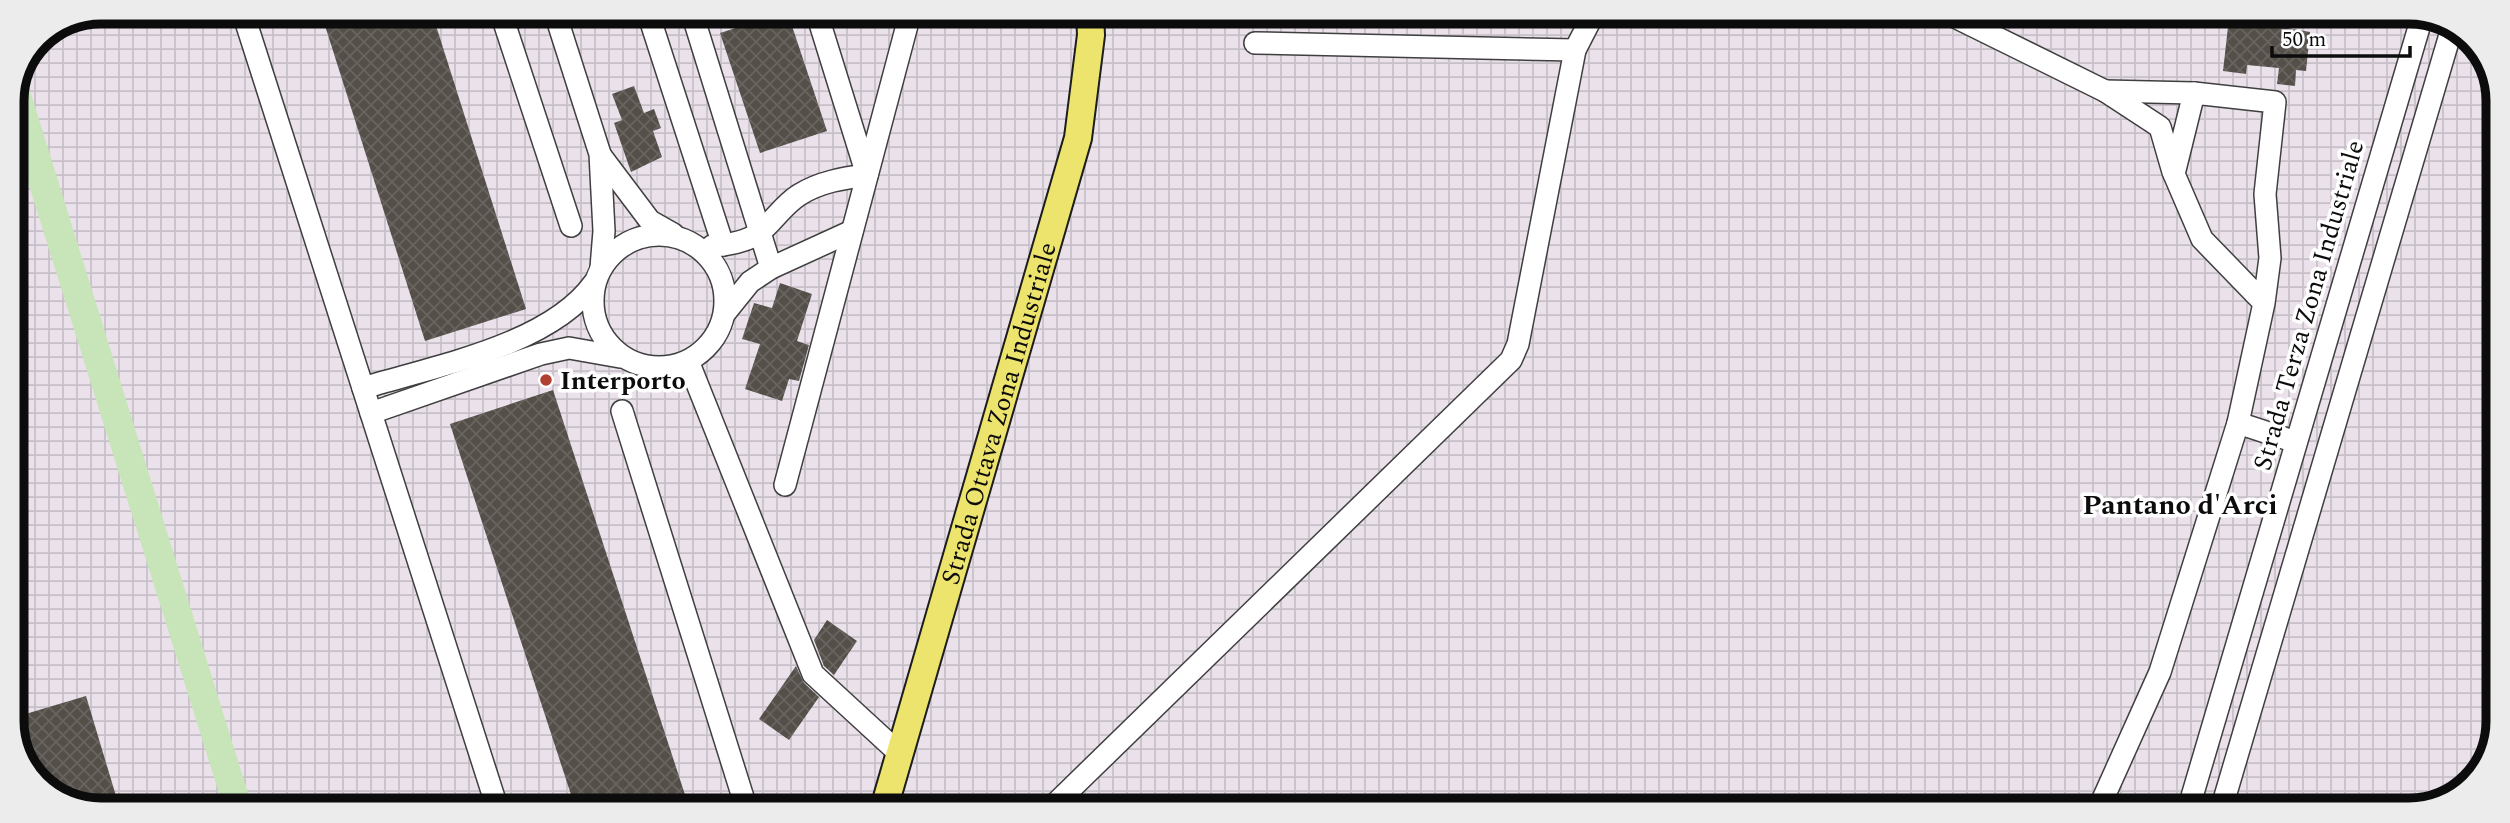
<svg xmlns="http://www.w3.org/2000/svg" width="2510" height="823" viewBox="0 0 2510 823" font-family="Spectral,serif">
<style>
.industrial{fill:url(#industrial-grid)}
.grass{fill:#c8e5b9}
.building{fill:url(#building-cross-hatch)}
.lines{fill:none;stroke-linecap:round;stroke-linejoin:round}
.minor-casing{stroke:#3f3f3f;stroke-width:24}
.major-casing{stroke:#1d1d1d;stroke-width:30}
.minor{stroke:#fff;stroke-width:21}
.major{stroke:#ede46d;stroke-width:26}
.poi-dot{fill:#b04030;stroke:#fff;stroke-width:2.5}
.labels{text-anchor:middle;stroke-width:7;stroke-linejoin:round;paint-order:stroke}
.street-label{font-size:26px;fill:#0c0c0c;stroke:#fff}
.poi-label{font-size:26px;font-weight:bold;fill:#0c0c0c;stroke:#fff;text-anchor:start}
.neighbourhood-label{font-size:28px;font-weight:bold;fill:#0c0c0c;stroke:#fff}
.rim{fill:none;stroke:#0c0c0c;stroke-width:9}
</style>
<defs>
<pattern id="industrial-grid" width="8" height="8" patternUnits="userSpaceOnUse" patternTransform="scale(1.75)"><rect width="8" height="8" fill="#eae1ea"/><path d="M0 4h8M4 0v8" fill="none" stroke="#c8c0c8"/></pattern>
<pattern id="building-cross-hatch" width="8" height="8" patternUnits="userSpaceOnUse" patternTransform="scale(1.75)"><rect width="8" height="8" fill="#544f49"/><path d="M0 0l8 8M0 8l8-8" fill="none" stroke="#68645f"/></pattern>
</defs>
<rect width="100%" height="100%" fill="#fefdec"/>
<!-- industrial -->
<polygon class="industrial" points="102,12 2437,17 2479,47 2498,96 2493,750 2462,792 2408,811 73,806 31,776 12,727 12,96 39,38"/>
<!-- grass -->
<polygon class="grass" points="24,71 252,806 223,806 12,131 12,96"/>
<!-- building -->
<g class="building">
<polygon points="321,13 432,13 526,309 425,341"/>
<polygon points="780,14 788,14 827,131 760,153 720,33"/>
<polygon points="2229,18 2310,32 2306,71 2296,70 2295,86 2277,84 2279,68 2247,65 2246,74 2223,71"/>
<polygon points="634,86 644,113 654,109 661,128 653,131 662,157 631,172 614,123 622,120 612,94"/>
<polygon points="780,283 812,294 797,341 809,345 799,381 789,379 782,401 745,389 760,344 742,339 754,303 772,308"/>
<polygon points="553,390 689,807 575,807 450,424"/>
<polygon points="827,620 857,641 834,675 824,666 814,640"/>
<polygon points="796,666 804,683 819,697 789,740 759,719"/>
<polygon points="86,696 119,806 73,806 31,776 12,727 12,718"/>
</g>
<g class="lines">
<!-- minor casing -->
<g class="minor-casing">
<g id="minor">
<polyline points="243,13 497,807"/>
<polyline points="501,13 571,226"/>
<polyline points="555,13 600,154 604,231 601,268"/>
<polyline points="648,13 723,245"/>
<polyline points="692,13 771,268"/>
<polyline points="817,14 867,175"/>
<polyline points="1953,16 2105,91 2160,127 2173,172"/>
<polyline points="504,21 528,13"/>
<polyline points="1255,43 1575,50"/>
<polyline points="2105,91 2194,93"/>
<polyline points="601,156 650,221 673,234"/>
<circle cx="659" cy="301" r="66"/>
<path d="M712,246C727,245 746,242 759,233C773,222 783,205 799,195C819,182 844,178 867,175"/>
<polyline points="725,313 750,282 771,268 852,231"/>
<polyline points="688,361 813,674 900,754"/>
<path d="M363,388C435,366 550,345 594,283"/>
<polyline points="622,411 746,807"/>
<polyline points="371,413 541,354 569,348 620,357"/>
<polyline points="2238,423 2296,442"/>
<polyline points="785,485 910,14"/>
<polyline points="1051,808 1511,360 1518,344 1575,50 1593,15"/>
<polyline points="2098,810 2160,672 2238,423 2264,303 2270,258 2265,194 2275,102 2194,93 2174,174 2202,239 2264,303"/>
<polyline points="2188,810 2422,17"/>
<polyline points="2221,810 2452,28"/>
</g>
</g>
<!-- major casing -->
<g class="major-casing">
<g id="major">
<path id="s1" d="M884,808L1078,138L1091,35L1090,14"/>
</g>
</g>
<!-- minor -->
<use href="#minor" class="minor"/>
<!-- major -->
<use href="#major" class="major"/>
</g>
<!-- markers -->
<circle class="poi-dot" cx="546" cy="380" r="7"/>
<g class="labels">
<!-- street labels -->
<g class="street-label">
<text transform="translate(2308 305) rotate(-74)" y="9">Strada Terza Zona Industriale</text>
<text dy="9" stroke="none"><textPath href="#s1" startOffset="411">Strada Ottava Zona Industriale</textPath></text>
</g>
<!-- poi labels -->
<g class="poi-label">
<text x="560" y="389">Interporto</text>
</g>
<!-- neighbourhood labels -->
<g class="neighbourhood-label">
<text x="2180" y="514">Pantano d'Arci</text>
</g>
</g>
<!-- crop -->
<path d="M0 0H2510V823H0ZM101 24H2409A77 77 0 0 1 2486 101V721A77 77 0 0 1 2409 798H101A77 77 0 0 1 24 721V101A77 77 0 0 1 101 24Z" fill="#ececec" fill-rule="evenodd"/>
<path class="rim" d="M101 24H2409A77 77 0 0 1 2486 101V721A77 77 0 0 1 2409 798H101A77 77 0 0 1 24 721V101A77 77 0 0 1 101 24Z"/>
<!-- scale -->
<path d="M2272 46v10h138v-10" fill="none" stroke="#0c0c0c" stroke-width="3.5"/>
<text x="2282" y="46" font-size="21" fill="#0c0c0c" stroke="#ffffff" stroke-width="5" paint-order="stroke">50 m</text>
</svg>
